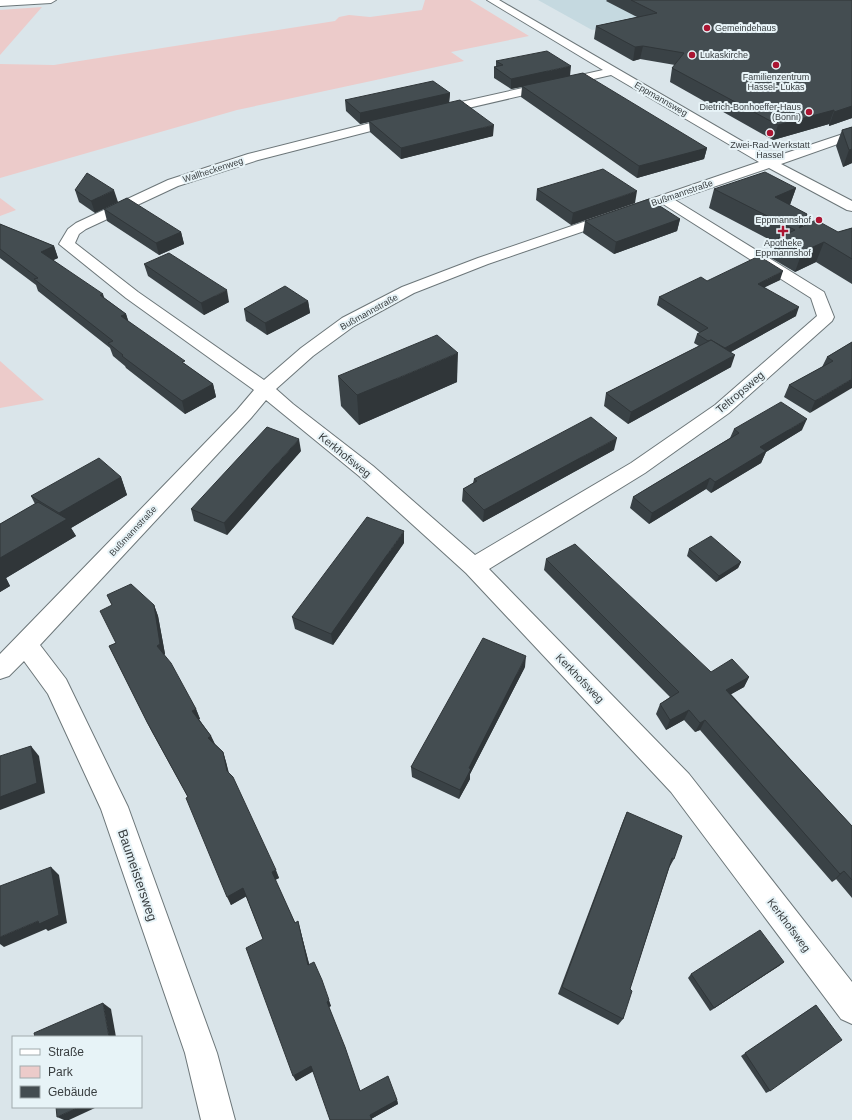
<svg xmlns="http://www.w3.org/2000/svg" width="852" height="1120" viewBox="0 0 852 1120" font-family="Arial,sans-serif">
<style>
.built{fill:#c5d9e0}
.green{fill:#eccbca}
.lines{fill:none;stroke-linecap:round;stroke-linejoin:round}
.minor-casing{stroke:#6c7679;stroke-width:2}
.minor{fill:#fff;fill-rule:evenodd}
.wall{fill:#3a4246}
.shaded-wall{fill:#303639}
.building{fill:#444d51;stroke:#303639}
.poi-dot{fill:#ab1532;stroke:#e7f3f7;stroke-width:1.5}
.labels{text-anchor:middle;stroke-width:4;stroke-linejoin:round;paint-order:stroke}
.far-poi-label{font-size:9px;fill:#393e40;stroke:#e7f3f7}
.far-street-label{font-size:9px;fill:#393e40;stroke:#e7f3f7}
.street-label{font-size:11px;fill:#393e40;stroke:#e7f3f7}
.near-street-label{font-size:13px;fill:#393e40;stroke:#e7f3f7}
</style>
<rect width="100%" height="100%" fill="#dae5ea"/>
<!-- built -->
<polygon class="built" points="538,0 848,0 705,10 592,30"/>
<!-- green -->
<g class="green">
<polygon points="425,0 470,0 529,36 451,52 464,61 237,110 0,178 0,64 54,65 335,21 339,17 349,15 370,17 422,10"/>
<polygon points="42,7 0,55 0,10"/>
<polygon points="0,198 16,210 0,216"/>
<polygon points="0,361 44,400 0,408"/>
</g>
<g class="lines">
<!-- minor casing -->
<g class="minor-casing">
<g id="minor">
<polygon points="0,0 56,0 51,3 0,6"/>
<path d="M487,0H499L771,158L852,131V139L781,164L852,201V211L847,210L769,168L675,200L824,292L834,317L832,321L729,413L645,473L489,569L689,774L852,982V1024L841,1019L671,792L466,573L359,476L266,400L251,418L40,645L66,679L128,807L217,1053L235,1120H201L185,1053L101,809L48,694L24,661L9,676L0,679V654L237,410L254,390L126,298L59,244L68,229L76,223L168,180L248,154L398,116L402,117L404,120L402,123L258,160L178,186L86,229L79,234L75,243L138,292L264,380L301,348L342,318L402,287L478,258L759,162L611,75L438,115L434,114L432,111L434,108L603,70ZM663,204L811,298L817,316L715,405L631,463L475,555L373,466L293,404L276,389L313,356L354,326L414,293L488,264Z"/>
</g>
</g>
<!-- minor -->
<use href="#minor" class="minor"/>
</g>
<!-- wall -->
<g class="wall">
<polygon points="607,0 852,0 852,118 829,126 829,124 773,140 670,82 672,68 675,65 640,59 633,61 594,39 596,26 637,17 606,1"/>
<polygon points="496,61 570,76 707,148 704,159 637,178 521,97 522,87 511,89 494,78 494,67 496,67"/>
<polygon points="450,93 449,103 493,136 401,159 370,132 369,122 360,124 346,111 345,100"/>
<polygon points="852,127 852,163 843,167 836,146 842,130"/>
<polygon points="796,188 790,205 807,214 802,226 838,232 852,228 852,284 816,262 795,272 771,258 776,243 709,208 714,189"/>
<polygon points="537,189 635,203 571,225 536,200"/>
<polygon points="75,190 118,202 95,213 79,202"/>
<polygon points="104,209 181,232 184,244 159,255 107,221"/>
<polygon points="680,219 677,231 614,254 583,233 585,221"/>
<polygon points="0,224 54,246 58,258 53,260 126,314 128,321 186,365 213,384 216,397 185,414 126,368 125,366 113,356 110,348 38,291 36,285 0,258"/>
<polygon points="144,264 229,302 204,315 148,276"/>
<polygon points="780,280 764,287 796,316 731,352 731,367 628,424 604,406 606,393 699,346 694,343 697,334 700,333 657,305 659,297 707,281"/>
<polygon points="308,301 310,313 267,335 246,321 244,309"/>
<polygon points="852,342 810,413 784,397 789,385 822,367 827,357"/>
<polygon points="338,376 457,382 359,425 341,406"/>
<polygon points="734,429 802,430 766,452 761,463 711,493 706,489 649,524 630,508 633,497 730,438"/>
<polygon points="614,450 483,522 462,501 463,489 473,483 474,479"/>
<polygon points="301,451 227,535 194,521 191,509"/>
<polygon points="121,477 127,495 71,528 76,536 6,578 10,586 0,592 0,524 35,504 31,496"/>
<polygon points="404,543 333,645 295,629 292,617"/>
<polygon points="689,549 741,562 738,568 716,582 687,556"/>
<polygon points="546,559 711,672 749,677 744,687 731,694 852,826 852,898 836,879 832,882 700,730 695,732 684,720 666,730 656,714 660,704 670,697 544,570"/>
<polygon points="107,595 154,605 158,616 165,654 164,655 196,709 200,719 199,719 211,736 215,744 223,752 226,762 229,773 279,878 275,880 295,923 298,921 300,929 309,964 331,1006 329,1007 360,1091 397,1100 398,1104 371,1119 313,1071 296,1081 263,939 246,896 231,905 188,797 152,732 109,646 116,643 112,605"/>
<polygon points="525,667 470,774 470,779 459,799 412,777 411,767"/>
<polygon points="627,812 674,859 669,868 630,989 623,1019 618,1025 558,994 623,821"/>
<polygon points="784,962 779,966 710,1011 688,978 691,974"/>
<polygon points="816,1005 770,1091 766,1093 741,1056"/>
</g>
<!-- shaded-wall -->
<g class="shaded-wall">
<polygon points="643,46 640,59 633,61 635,47"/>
<polygon points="571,66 570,76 511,89 511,79"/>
<polygon points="450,93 449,103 360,124 360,113"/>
<polygon points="852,106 852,118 829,126 834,112"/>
<polygon points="834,110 829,124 773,140 778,125"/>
<polygon points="494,125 493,136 401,159 401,148"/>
<polygon points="707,148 704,159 637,178 639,166"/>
<polygon points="852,149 852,163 843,167 849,150"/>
<polygon points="796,188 789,207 775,197"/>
<polygon points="114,190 118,202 95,213 91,201"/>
<polygon points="637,191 635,203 571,225 573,213"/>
<polygon points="807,214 800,234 792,248 799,228"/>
<polygon points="680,219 677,231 614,254 616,242"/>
<polygon points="181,232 184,244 159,255 156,243"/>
<polygon points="824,242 816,262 795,272 802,252"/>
<polygon points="54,246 58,258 45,264 41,252"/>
<polygon points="783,271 780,280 755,292 758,284"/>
<polygon points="227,290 229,302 204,315 201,303"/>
<polygon points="103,294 107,306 100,295"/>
<polygon points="308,301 310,313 267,335 265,323"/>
<polygon points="799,307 796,316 718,359 721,350"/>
<polygon points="126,314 130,326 121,316"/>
<polygon points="458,353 457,382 359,425 357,395"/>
<polygon points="735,355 731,367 628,424 631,412"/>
<polygon points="852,379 852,388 810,413 815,401"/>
<polygon points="213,384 216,397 185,414 182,401"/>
<polygon points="807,419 802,430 766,452 761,463 711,493 715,482 760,447"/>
<polygon points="617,438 614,450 483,522 484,510"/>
<polygon points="299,439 301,451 227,535 224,523"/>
<polygon points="121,477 127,495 71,528 76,536 6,578 10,586 0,592 0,558 63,521 59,513"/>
<polygon points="710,478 706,489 649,524 652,513"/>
<polygon points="404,531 404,543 333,645 331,634"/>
<polygon points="741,562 738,568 716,582 719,576"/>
<polygon points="154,605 158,616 165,654 162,656 157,646"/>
<polygon points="526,656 525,667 470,774 470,779 459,799 460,790 469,768"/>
<polygon points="749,677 744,687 721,700 726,690"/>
<polygon points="196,709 200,719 196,721 192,711"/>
<polygon points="689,710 684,720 666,730 670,720"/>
<polygon points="705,720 700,730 695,732 700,723"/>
<polygon points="211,736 215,745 208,738"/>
<polygon points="31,746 39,756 45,793 0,810 0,797"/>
<polygon points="223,752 226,762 230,780 227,771"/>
<polygon points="51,867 59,875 67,923 48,931 46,929 4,947 0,944 0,937 38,921"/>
<polygon points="276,870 279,878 275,880 272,872"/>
<polygon points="844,871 836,879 832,882 840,874"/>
<polygon points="243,888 247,896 231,905 227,897"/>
<polygon points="298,921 300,929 311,971 308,965"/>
<polygon points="784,962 779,966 710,1011 714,1008"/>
<polygon points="329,1000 331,1006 329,1007 327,1002"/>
<polygon points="103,1003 111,1009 116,1037 109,1037"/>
<polygon points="311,1066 314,1071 296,1081 293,1076"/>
<polygon points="397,1100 398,1104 371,1119 370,1115"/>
<polygon points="79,1107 97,1107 69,1120 64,1120 57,1117"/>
</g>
<!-- building -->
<g class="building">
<polygon points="631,0 852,0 852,106 834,112 834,110 778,125 672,68 684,53 643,46 635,47 596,26 657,13"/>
<polygon points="547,51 571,66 511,79 494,67 503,65 496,61"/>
<polygon points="583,73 707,148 639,166 522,86"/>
<polygon points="433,81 450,93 360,113 345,100"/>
<polygon points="460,100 494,125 401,148 369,121"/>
<polygon points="852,127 852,149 849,150 842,130"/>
<polygon points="603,169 637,191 573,213 537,189"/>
<polygon points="765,172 796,188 775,197 807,214 799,228 816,220 838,232 852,228 852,259 824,242 802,252 778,238 795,230 714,189"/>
<polygon points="87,173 114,190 91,201 75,190"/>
<polygon points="127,198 181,232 156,243 104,209"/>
<polygon points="649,199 680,219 616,242 585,221"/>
<polygon points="0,224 54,246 41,252 103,294 100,295 126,314 121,316 185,361 182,362 213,384 182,401 122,356 123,355 108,343 113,341 34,279 38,278 0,249"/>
<polygon points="169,253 227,290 201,303 144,264"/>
<polygon points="759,256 783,271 758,284 799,307 725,348 711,340 708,341 697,334 708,328 659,297 701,277 707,281"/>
<polygon points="285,286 308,301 265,323 244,309"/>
<polygon points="437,335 458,353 357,395 338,376"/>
<polygon points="711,340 735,355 631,412 606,393"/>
<polygon points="852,342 852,379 815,401 789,385 833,361 827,357"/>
<polygon points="781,402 807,419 760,447 766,451 715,482 710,478 652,513 633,497 739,433 734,429"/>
<polygon points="591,417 617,438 484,510 463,489 477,481 474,479"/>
<polygon points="267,427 299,439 224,523 191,509"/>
<polygon points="99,458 121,477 59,513 31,496"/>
<polygon points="38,502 67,519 0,558 0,524"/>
<polygon points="367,517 404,531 331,634 292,617"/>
<polygon points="711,536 741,562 719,576 689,549"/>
<polygon points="575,544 711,672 732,659 749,677 726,690 852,826 852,880 844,871 840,874 705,720 700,723 689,710 670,720 660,704 679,692 546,559"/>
<polygon points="131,584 154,605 160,644 157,646 171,663 196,709 192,711 211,736 208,738 223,752 227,771 233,777 276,870 272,872 295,923 298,921 308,965 314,962 322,980 329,1000 327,1002 345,1047 360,1091 388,1076 397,1100 370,1115 372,1120 330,1120 311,1066 293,1076 246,948 263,939 243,888 227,897 186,798 188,797 147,722 109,646 116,643 100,611 112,605 107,595"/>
<polygon points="483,638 526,656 469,768 471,769 460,790 411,767"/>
<polygon points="31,746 37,783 0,797 0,756"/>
<polygon points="627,812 682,836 674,859 672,858 652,920 630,989 632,991 623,1019 562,987"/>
<polygon points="51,867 59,915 39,924 38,921 0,937 0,886"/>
<polygon points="760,930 784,962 714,1008 691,974"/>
<polygon points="103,1003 109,1037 35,1037 34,1033"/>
<polygon points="816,1005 842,1040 770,1091 745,1053"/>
<polygon points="56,1107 79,1107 57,1117"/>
</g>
<!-- markers -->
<g class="poi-dot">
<circle cx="707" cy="28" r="4"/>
<circle cx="692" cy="55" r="4"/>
<circle cx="776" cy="65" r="4"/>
<circle cx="809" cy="112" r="4"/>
<circle cx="770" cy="133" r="4"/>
<circle cx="819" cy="220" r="4"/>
<path d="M781 225h4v4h4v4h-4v4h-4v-4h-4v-4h4z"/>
</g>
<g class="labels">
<!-- far-poi labels -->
<g class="far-poi-label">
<text x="715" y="31" text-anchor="start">Gemeindehaus</text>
<text x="700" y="58" text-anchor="start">Lukaskirche</text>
<text x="776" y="80">Familienzentrum<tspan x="776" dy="10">Hassel- Lukas</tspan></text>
<text x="801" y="110" text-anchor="end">Dietrich-Bonhoeffer-Haus<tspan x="801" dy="10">(Bonni)</tspan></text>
<text x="770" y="148">Zwei-Rad-Werkstatt<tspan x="770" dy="10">Hassel</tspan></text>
<text x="811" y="223" text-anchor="end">Eppmannshof</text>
<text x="783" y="246">Apotheke<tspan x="783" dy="10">Eppmannshof</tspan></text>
</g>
<!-- far-street labels -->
<g class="far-street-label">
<text transform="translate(661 99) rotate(30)" y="3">Eppmannsweg</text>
<text transform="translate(213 170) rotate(-18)" y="3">Wallheckenweg</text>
<text transform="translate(682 193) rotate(-19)" y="3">Bußmannstraße</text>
<text transform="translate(369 312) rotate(-29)" y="3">Bußmannstraße</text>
<text transform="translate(133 531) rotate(-47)" y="3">Bußmannstraße</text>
</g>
<!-- street labels -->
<g class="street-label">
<text transform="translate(740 392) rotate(-40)" y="4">Teltropsweg</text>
<text transform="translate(345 455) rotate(39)" y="4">Kerkhofsweg</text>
<text transform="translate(580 678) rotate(46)" y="4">Kerkhofsweg</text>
<text transform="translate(789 925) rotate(53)" y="4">Kerkhofsweg</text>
</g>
<!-- near-street labels -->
<g class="near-street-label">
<text transform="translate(138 875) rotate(71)" y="5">Baumeistersweg</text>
</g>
</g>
<!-- legend -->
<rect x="12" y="1036" width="130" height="72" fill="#e7f3f7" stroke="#a1abae"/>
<rect x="20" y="1049" width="20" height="6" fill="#ffffff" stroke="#a1abae"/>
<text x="48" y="1056" font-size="12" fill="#393e40">Straße</text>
<rect x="20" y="1066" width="20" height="12" fill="#eccbca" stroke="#a1abae"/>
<text x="48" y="1076" font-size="12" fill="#393e40">Park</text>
<rect x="20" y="1086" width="20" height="12" fill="#444d51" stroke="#a1abae"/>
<text x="48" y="1096" font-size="12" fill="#393e40">Gebäude</text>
</svg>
